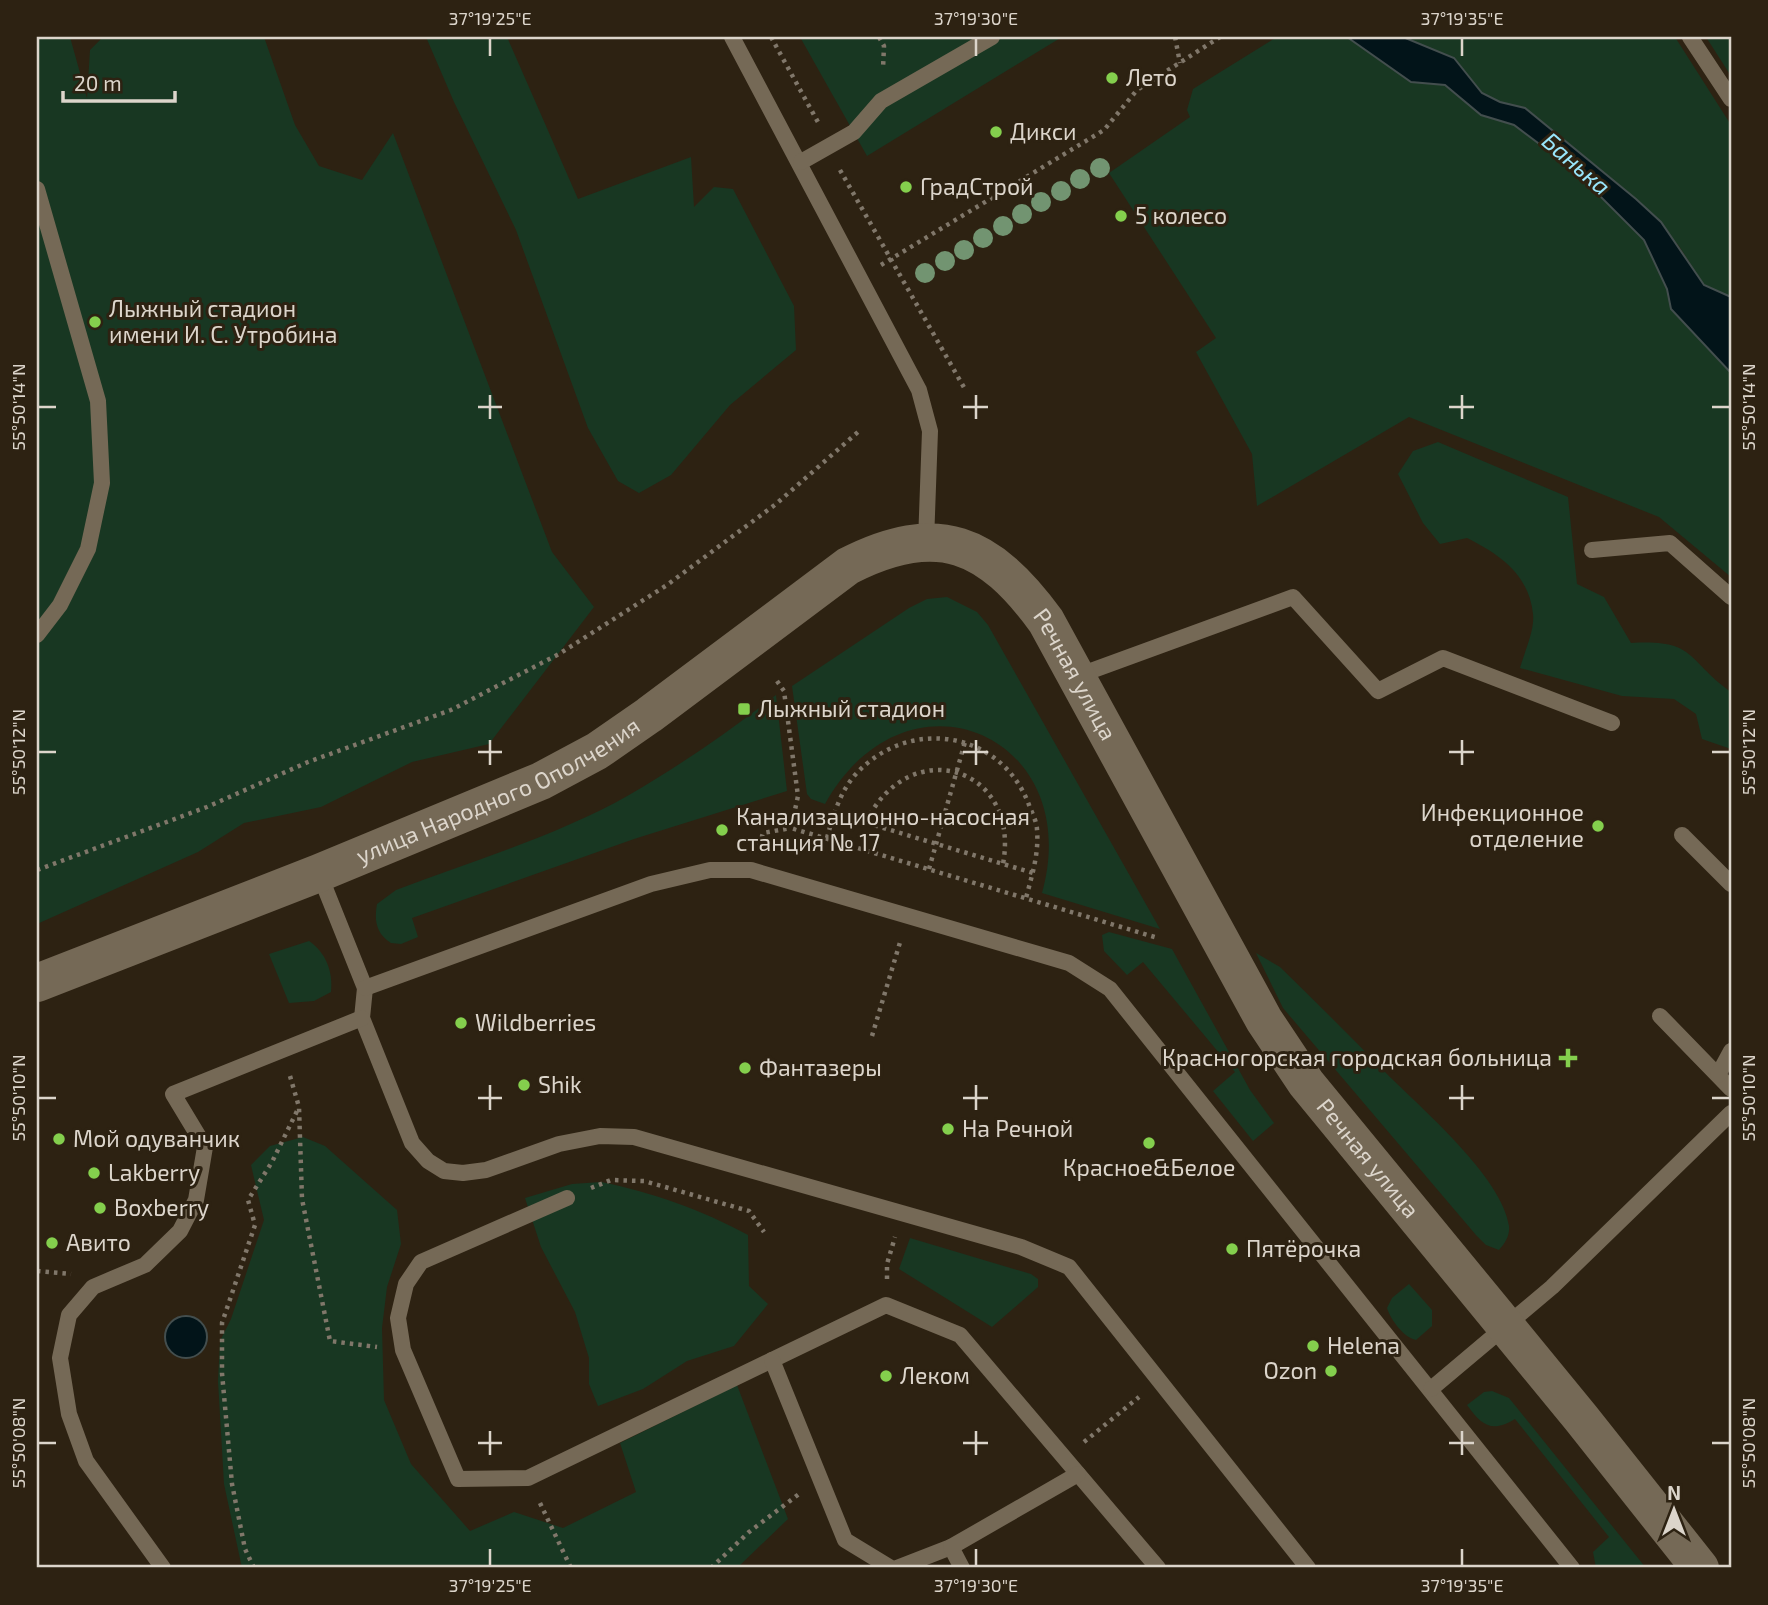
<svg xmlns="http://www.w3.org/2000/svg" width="1768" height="1605" viewBox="0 0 1768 1605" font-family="'Exo 2',sans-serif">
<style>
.green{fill:#183722}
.water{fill:#021419;stroke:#434e4e;stroke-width:2}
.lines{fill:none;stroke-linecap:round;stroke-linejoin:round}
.path{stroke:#80776a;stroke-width:4.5;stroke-dasharray:3.5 5;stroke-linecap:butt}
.lane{stroke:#756956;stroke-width:16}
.secondary{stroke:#756956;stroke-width:38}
.tree{fill:#729471}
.ticks{fill:none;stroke:#dcd5cb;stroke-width:2.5}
.poi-dot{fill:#84cf4d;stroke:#2d2212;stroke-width:2.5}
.labels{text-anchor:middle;stroke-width:6;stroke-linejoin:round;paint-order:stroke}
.poi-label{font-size:23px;fill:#dcd5cb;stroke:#2d2212;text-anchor:start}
.street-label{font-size:23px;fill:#dcd5cb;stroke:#2d2212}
.water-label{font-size:24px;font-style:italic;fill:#99e5fa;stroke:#2d2212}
.neatline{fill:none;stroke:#dcd5cb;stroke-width:2.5}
.ticks-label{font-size:18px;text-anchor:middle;fill:#dcd5cb}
</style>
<rect width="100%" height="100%" fill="#2d2212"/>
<!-- green -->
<g class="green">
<polygon points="37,37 70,37 87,98 90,50 103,37 264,37 295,125 319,166 362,180 393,133 552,552 594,607 489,744 412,762 321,807 244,823 198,852 37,924"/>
<polygon points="426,37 507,37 578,199 691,157 694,207 714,187 733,189 794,306 796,350 730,405 671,475 639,493 618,481 588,428 516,230 454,102"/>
<polygon points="800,37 1062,37 867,156"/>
<polygon points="1277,37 1347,37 1411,82 1445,85 1481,115 1514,125 1574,170 1644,240 1667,289 1671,309 1731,373 1731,577 1659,517 1409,417 1257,506 1252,454 1196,352 1216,338 1109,173 1190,117 1187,110 1193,89"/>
<polygon points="1403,37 1675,37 1731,125 1731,297 1704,285 1679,246 1636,199 1525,108 1500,102 1482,93 1454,58"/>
<polygon points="1706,37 1731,37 1731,76"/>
<path d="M1438,442L1568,497L1577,584L1604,597L1631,643C1697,639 1686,660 1731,692V749L1702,739L1696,714L1674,699L1622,696L1520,668C1524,653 1535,630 1533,614C1529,574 1499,554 1467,538L1440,544L1423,523L1398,474L1413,451Z"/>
<path d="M947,597L977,612L988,625L1160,929L1042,893C1086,736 907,657 825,804L811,799L807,794L792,686L909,608L927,599Z"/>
<path d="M776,695L787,791L634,839L412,918L418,937L401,944L391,943C376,934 374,920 377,904L396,890C474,860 557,836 629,795C681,765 729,731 776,695Z"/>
<polygon points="1109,932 1172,949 1250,1090 1274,1123 1253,1141 1213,1091 1235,1072 1143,962 1127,975 1104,951 1102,935"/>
<path d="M309,941C326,953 333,971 331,992L314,1001L289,1003L269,954Z"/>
<path d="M1256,953L1280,967C1316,1002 1351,1037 1386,1073C1421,1108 1502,1177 1509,1226C1510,1236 1505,1243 1499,1250L1486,1245L1476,1235L1283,1008Z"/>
<polygon points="303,1137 325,1146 397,1210 401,1244 387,1287 382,1328 384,1400 411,1464 470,1531 514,1512 563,1528 636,1492 620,1443 737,1385 788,1519 737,1568 242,1568 224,1484 218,1381 220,1341 231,1319 264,1220 251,1165 270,1146"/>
<path d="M601,1182C654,1193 700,1209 748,1235L749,1286L768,1304L734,1346L687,1361L643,1389L598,1406L589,1384V1358L575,1312L541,1247L525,1198L572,1184Z"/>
<polygon points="910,1238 1031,1274 1038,1279 1038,1287 992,1327 899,1269"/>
<path d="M1409,1284L1432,1310V1326L1416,1340C1403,1337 1391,1320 1387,1308L1392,1298Z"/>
<path d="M1492,1391L1509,1398L1646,1568H1596L1593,1552L1609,1537L1515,1419C1492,1433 1482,1426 1467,1405L1484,1392Z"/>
</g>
<!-- water -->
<g class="water">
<polygon points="1347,37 1403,37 1454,58 1482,93 1500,102 1525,108 1636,199 1661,222 1704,285 1731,297 1731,373 1671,309 1667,289 1644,240 1574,170 1514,125 1481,115 1445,85 1411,82"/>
<circle cx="186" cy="1337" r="21"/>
</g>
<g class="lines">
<!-- path -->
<g class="path">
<polyline points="771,37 819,124"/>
<polyline points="879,37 884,46 883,69"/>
<polyline points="1175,37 1180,63"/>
<polyline points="840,170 966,391"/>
<polyline points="881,265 1104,130 1137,90 1220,37"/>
<polyline points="777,681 784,691 798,796 791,828 1158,938"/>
<polyline points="834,813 1033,873"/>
<path d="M866,822C910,732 1021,767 1003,864"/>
<path d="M827,838C833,816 840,792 855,775C908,716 1001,730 1029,805C1032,813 1037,822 1037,830C1039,854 1032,875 1026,898"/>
<polyline points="759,846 763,833 791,828"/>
<polyline points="929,869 965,742"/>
<polyline points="37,870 207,807 308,762 451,710 559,654 667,585 776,504 858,432"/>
<polyline points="872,1036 901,939"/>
<polyline points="290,1076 299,1107 302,1199 330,1341 377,1347"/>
<polyline points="591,1188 611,1180 644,1181 749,1211 764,1232"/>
<polyline points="37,1271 71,1274"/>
<polyline points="887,1279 887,1264 895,1237"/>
<polyline points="1084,1442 1139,1397"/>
<polyline points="540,1503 571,1568"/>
<polyline points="254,1568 245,1549 232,1484 222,1373 222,1323 255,1225 248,1200 272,1162 299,1107"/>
<polyline points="711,1568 749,1532 799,1494"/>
</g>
<!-- lane -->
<g class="lane">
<polyline points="732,37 919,390 930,431 926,542"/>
<polyline points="1690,37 1731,99"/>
<polyline points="801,162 854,132 881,101 992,37"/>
<polyline points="37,189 98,401 102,483 88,549 60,605 37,635"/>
<polyline points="1592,550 1670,543 1731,597"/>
<polyline points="1077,676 1293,597 1378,691 1443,658 1612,723"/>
<polyline points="1682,835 1731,884"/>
<polyline points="319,873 365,988 362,1018 412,1143 428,1161 444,1171 463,1173 486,1170 559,1144 600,1136 634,1137 1021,1247 1069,1267 1308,1568"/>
<polyline points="365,988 651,884 710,870 751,870 1069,963 1110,989 1572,1568"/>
<polyline points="1660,1016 1731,1089"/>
<polyline points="1718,1075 1731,1051"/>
<polyline points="567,1198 421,1262 406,1284 398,1318 403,1350 458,1479 528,1478 886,1305 960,1335 1158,1568"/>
<polyline points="772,1360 845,1540 891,1568"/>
<polyline points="1431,1389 1552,1287 1731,1113"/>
<polyline points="163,1568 86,1461 69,1414 60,1358 69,1315 93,1287 145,1265 180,1231 196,1200 205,1147 173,1094 362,1018"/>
<polyline points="897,1568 951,1547"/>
<polyline points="962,1568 951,1547 1078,1474"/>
</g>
<!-- secondary -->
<path class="secondary" id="s1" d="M37,983L319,873L541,781L597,751L649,715L848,566C938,520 989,543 1046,621L1264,1020L1306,1083L1581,1418L1700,1568"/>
</g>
<!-- trees -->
<g class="tree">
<circle cx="1100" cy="168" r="10"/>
<circle cx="1080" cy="179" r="10"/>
<circle cx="1061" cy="191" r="10"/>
<circle cx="1041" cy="202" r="10"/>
<circle cx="1022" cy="214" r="10"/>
<circle cx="1003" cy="226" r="10"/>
<circle cx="983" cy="238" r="10"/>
<circle cx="964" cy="250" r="10"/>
<circle cx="945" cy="261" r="10"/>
<circle cx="925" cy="273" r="10"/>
</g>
<!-- ticks -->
<path class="ticks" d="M490,38V56M976,38V56M1462,38V56M490,395V419M976,395V419M1462,395V419M38,407H56M478,407H502M963,407H988M1449,407H1474M1712,407H1730M490,740V765M976,740V765M1462,740V765M38,752H56M478,752H502M963,752H988M1449,752H1474M1712,752H1730M490,1085V1110M976,1085V1110M1462,1085V1110M38,1098H56M478,1098H502M963,1098H988M1449,1098H1474M1712,1098H1730M490,1431V1455M976,1431V1455M1462,1431V1455M38,1443H56M478,1443H502M963,1443H988M1449,1443H1474M1712,1443H1730M490,1549V1566M976,1549V1566M1462,1549V1566"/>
<!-- markers -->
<g class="poi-dot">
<circle cx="1112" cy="78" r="7"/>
<circle cx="996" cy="132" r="7"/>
<circle cx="906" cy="187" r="7"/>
<circle cx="1121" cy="216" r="7"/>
<circle cx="95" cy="322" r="7"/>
<rect x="737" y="702" width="14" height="14" rx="3.5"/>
<circle cx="1598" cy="826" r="7"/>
<circle cx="722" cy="830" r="7"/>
<circle cx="461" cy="1023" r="7"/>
<path d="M1564.5 1047.5h7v7h7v7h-7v7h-7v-7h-7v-7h7z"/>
<circle cx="745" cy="1068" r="7"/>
<circle cx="524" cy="1085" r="7"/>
<circle cx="948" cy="1129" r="7"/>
<circle cx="59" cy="1139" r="7"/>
<circle cx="1149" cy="1143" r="7"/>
<circle cx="94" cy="1173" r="7"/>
<circle cx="100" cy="1208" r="7"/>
<circle cx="52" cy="1243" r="7"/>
<circle cx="1232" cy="1249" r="7"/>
<circle cx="1313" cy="1346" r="7"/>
<circle cx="1331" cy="1371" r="7"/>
<circle cx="886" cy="1376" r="7"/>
</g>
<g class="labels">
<!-- poi labels -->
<g class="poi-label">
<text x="1126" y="86">Лето</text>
<text x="1010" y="140">Дикси</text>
<text x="920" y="195">ГрадСтрой</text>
<text x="1135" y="224">5 колесо</text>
<text x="109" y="317">Лыжный стадион<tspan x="109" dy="26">имени И. С. Утробина</tspan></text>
<text x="758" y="717">Лыжный стадион</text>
<text x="1584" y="821" text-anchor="end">Инфекционное<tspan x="1584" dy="26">отделение</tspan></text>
<text x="736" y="825">Канализационно-насосная<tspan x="736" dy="26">станция № 17</tspan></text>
<text x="475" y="1031">Wildberries</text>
<text x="1552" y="1066" text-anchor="end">Красногорская городская больница</text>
<text x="759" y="1076">Фантазеры</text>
<text x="538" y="1093">Shik</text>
<text x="962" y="1137">На Речной</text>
<text x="73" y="1147">Мой одуванчик</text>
<text x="1149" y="1176" text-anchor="middle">Красное&amp;Белое</text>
<text x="108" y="1181">Lakberry</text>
<text x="114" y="1216">Boxberry</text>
<text x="66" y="1251">Авито</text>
<text x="1246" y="1257">Пятёрочка</text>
<text x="1327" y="1354">Helena</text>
<text x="1317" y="1379" text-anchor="end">Ozon</text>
<text x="900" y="1384">Леком</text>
</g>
<!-- street labels -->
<g class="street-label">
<text dy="8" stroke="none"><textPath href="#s1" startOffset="1211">Речная улица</textPath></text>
<text dy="8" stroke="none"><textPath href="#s1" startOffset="500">улица Народного Ополчения</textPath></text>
<text dy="8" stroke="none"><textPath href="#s1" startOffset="1778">Речная улица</textPath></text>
</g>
<!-- water labels -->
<g class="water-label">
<text transform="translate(1576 164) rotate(41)" y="8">Банька</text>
</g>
</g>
<!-- border -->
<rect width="1768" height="1605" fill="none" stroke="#2d2212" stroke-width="77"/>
<!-- north arrow -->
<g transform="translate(1674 1510)" stroke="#2d2212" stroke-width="5" paint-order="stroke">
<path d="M0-5L12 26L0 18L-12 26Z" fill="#dcd5cb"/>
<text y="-10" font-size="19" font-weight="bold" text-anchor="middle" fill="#dcd5cb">N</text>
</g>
<!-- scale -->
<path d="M63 91v10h112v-10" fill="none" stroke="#dcd5cb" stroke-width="3.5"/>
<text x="74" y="91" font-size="21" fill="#dcd5cb" stroke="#2d2212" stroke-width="5" paint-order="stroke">20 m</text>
<rect x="38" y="38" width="1692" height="1528" class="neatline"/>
<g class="ticks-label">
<text x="490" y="25">37°19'25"E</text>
<text x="976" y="25">37°19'30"E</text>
<text x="1462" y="25">37°19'35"E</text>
<text transform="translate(19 407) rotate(-90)" y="6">55°50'14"N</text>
<text transform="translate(1749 407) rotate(-90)" y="6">55°50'14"N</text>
<text transform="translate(19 752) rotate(-90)" y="6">55°50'12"N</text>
<text transform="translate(1749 752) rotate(-90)" y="6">55°50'12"N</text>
<text transform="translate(19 1098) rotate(-90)" y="6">55°50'10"N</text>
<text transform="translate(1749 1098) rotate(-90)" y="6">55°50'10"N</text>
<text transform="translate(19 1443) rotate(-90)" y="6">55°50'08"N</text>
<text transform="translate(1749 1443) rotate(-90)" y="6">55°50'08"N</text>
<text x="490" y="1592">37°19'25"E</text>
<text x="976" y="1592">37°19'30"E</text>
<text x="1462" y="1592">37°19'35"E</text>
</g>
</svg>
